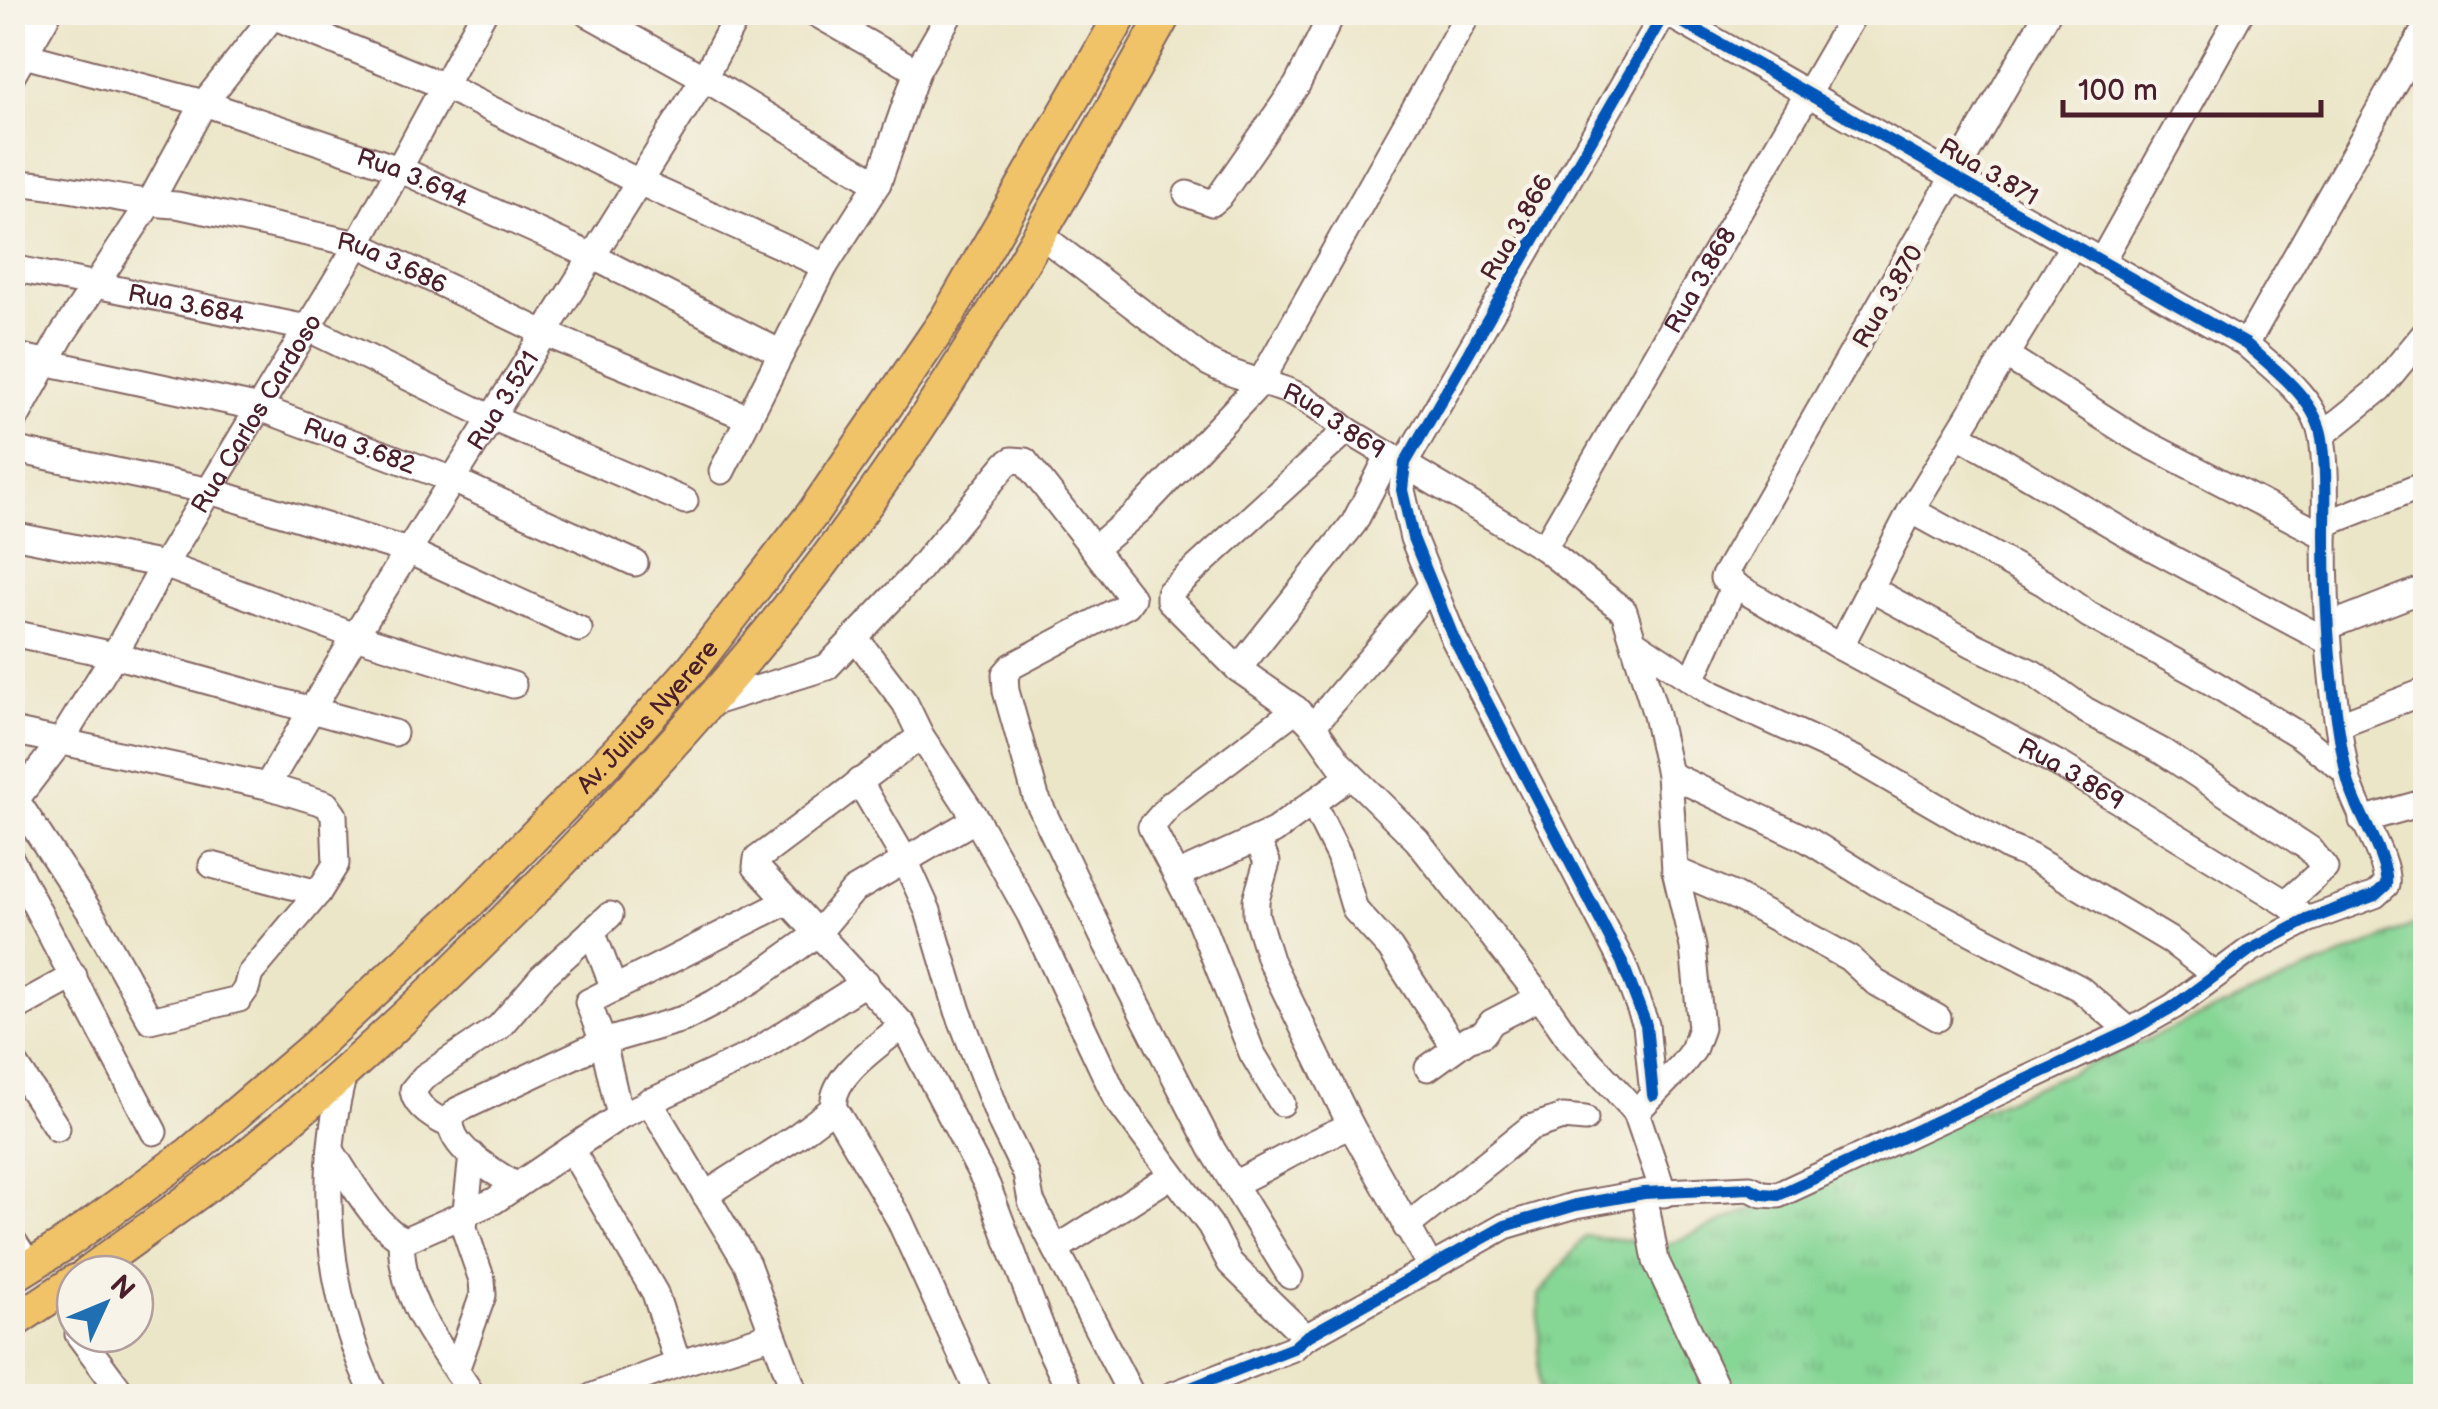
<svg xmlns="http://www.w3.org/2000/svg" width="2438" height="1409" viewBox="0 0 2438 1409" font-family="'Balsamiq Sans',sans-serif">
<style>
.grass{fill:url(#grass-tufts);stroke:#687a60;stroke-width:2.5}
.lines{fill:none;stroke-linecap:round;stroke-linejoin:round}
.minor-casing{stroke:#836562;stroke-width:29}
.major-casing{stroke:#836562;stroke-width:36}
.minor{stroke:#fff;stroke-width:25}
.major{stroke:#f0c369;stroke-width:32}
.cycleway-casing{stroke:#f7f3e8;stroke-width:19}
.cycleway{stroke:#0057b8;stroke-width:12}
.labels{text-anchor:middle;stroke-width:9;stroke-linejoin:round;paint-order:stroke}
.street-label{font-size:25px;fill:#4a1f2b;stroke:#f7f3e8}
</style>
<defs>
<pattern id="grass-tufts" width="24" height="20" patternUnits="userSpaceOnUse" patternTransform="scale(2.5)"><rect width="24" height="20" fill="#86d695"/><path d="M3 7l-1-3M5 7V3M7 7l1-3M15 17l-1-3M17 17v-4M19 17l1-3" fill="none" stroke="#75b781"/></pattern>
</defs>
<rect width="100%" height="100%" fill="#f7f3e8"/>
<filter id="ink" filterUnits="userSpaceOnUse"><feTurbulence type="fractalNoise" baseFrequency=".01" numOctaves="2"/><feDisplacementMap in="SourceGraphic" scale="20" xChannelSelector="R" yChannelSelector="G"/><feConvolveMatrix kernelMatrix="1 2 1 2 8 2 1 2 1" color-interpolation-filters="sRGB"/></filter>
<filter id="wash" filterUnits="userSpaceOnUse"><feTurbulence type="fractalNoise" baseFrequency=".0048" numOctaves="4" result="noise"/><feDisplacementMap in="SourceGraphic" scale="40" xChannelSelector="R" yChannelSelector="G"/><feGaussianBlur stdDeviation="2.25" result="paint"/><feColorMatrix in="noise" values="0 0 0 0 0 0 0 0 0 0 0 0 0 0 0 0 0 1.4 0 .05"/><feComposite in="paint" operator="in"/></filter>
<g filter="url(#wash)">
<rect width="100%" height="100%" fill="#ece6c9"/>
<!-- grass -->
<polygon class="grass" points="2425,920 2425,1396 1538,1396 1539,1295 1585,1236 1670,1244"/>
</g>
<g filter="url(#ink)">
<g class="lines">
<!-- minor casing -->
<g class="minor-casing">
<g id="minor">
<polyline points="16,12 41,24"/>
<polyline points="263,12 444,86 639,182 825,266"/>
<polyline points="585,12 704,78 878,183"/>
<polyline points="813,12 917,71"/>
<path id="s1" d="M2048,12L1723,578L1840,647L2062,766L2286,903L2307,920"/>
<path id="s2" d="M24,55L204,103L399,169L592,256L781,353"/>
<polyline points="12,76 49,12"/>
<path id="s3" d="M12,183C68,184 122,203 177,205L358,244L544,333L749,418"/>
<polyline points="1187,194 1212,203 1219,197 1297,85 1333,12"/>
<path id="s4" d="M1041,235L1207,362C1232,376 1258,380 1285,390C1308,398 1328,414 1347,430L1544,548L1624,611L1656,715L1669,774L1675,870L1693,947L1701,1028L1693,1050L1681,1066L1636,1112"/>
<polyline points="2101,262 2241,12"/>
<path id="s5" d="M12,268L307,328L492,418L685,501"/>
<polyline points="2246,344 2426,27"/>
<path id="s6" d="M12,355L260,408L453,480L635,563"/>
<polyline points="2007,356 2134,437 2325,536"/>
<polyline points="12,425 62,335 149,204 204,103 276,12"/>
<polyline points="1347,430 1169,593 1169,600 1238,669 1296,709 1313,726 1339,763 1417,840 1540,997 1569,1039 1636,1112 1664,1194"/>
<polyline points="1959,435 2141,542 2327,641"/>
<polyline points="2322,435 2379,389 2426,332"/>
<polyline points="12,449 210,491 408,551 579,629"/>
<polyline points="722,471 825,266 878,183 917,71 951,12"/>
<polyline points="1911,510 2044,583 2089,615 2198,674 2299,735 2345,771"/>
<polyline points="2325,524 2426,484"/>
<polyline points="12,535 164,565 355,636 513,685"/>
<path id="s7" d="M1544,548L1855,12"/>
<polyline points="1094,549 1141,509 1260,383 1469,12"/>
<polyline points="1869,588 1974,645 2033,673 2085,710 2163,752 2310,849 2325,868 2286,903"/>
<polyline points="2329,626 2426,588"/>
<polyline points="12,633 114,655 394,733"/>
<polyline points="855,637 905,703 921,736 976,819 1030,915 1116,1098 1210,1225 1230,1263 1306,1337"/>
<polyline points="1636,643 1713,694 1857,760 2009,848 2029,856 2171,941 2215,975"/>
<polyline points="1840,647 1911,510 2073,245"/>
<polyline points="1238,669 1354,523 1389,455"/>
<polyline points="1692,680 1735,584"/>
<polyline points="708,704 827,667 916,573 1006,464 1012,460 1025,461 1132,598 1127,605 1012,666 1005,674 1006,691 1036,797 1102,935 1212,1149 1290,1276"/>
<polyline points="2340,724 2426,691"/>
<polyline points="1313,726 1432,585"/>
<polyline points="12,731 267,786 326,804 334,815 336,864 318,893 250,974 246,989 239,999 150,1020 95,920 17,801"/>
<polyline points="921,736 757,859 756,867 903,1025 987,1185 1047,1343 1072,1396"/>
<polyline points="1669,774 1808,840 1877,883 2079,988 2130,1031"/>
<polyline points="859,781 905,860 928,911 958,1011 1002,1125 1026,1174 1031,1201 1132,1396"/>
<path id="s8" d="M267,786L355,636L704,78L739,12"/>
<polyline points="1313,804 1339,856 1355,910 1390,948 1455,1048"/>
<path id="s9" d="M12,805L61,741L114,655L164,565L358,244L484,12"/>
<polyline points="2362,820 2426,802"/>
<polyline points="1257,839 1267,862 1256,900 1256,915 1270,960 1351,1126 1431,1268"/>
<polyline points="12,861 154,1132"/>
<polyline points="212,865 318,893"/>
<polyline points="1675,870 1731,894 1849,958 1875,982 1938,1018"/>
<polyline points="1177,875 1274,831 1351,775"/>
<polyline points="592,931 614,989"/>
<polyline points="12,1010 74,976"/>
<path d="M903,1025C880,1045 829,1076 834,1108L899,1219L980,1396"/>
<polyline points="12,1059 57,1128"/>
<polyline points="1428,1068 1468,1039 1483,1034 1492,1022 1540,997"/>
<path d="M344,1074C316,1179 327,1298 375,1396"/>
<polyline points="649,1101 747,1264 796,1396"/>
<polyline points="1282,1103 1252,1053 1200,921 1151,827 1171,804 1296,709"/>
<polyline points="620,1116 603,1042 588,1002 786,902"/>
<path d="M450,1125C434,1118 415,1107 413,1090L424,1077L499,1027L542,977L610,915"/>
<polyline points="571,1149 655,1293 678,1364"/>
<path d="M332,1152C348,1176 378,1231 405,1240L494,1201L620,1116L752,1054L866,982"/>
<path d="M1233,1184C1274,1165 1310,1141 1351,1126"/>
<path d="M516,1186C494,1170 447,1149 451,1117L458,1110L603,1042L683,1019L714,1003L754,979L817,934L853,891L976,819"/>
<polyline points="1644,1193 1656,1261 1720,1396"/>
<polyline points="705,1195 797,1136 834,1108"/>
<polyline points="1406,1227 1530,1128 1563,1117 1585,1119"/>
<polyline points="12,1239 30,1266"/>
<path d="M401,1239C402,1307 439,1342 473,1396"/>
<polyline points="1056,1249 1172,1175"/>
<polyline points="78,1334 124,1396"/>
<polyline points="456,1370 483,1295 482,1280 464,1228 472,1155"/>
<polyline points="593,1396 678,1364 771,1335"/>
<path d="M1170,1396L1293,1348L1306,1337L1505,1226L1576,1205L1644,1193L1750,1188L1762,1194L1778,1195L2130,1031L2174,1006L2250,950L2307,920L2375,895L2386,885C2390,859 2352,807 2346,772C2331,695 2325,615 2325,537C2325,505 2327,469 2322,438C2316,399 2274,369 2246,344L1665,12L1405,463L1402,490L1413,538L1454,639L1622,962L1646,1025L1653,1095"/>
</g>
</g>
<!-- major casing -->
<g class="major-casing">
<g id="major">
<path d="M86,1274C142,1232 201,1193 255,1149C373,1052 481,947 586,836C677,741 765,642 843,536C965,370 1066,192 1166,12"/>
<path id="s10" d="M12,1277L63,1245L190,1153L314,1047L463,909L633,735L690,671L813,513L946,319L1123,12"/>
<polyline points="12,1323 75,1281"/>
</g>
</g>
<!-- minor -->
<use href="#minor" class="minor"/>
<!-- major -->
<use href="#major" class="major"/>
<!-- cycleway casing -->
<g class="cycleway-casing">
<path id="cycleway" d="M1170,1396L1293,1348L1306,1337L1505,1226L1576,1205L1644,1193L1750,1188L1762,1194L1778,1195L2130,1031L2174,1006L2250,950L2307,920L2375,895L2386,885C2390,859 2352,807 2346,772C2331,695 2325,615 2325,537C2325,505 2327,469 2322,438C2316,399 2274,369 2246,344L1665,12L1405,463L1402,490L1413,538L1454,639L1622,962L1646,1025L1653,1095"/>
</g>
<!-- cycleway -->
<use href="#cycleway" class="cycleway"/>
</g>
</g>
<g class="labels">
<!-- street labels -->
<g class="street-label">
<text transform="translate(1989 171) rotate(30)" y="9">Rua 3.871</text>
<text dy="9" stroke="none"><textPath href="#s2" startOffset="408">Rua 3.694</textPath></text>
<text transform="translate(1516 227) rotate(-60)" y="9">Rua 3.866</text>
<text dy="9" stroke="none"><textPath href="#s3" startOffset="390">Rua 3.686</textPath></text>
<text dy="9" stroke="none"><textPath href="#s7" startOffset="310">Rua 3.868</textPath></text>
<text transform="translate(1887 296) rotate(-60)" y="9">Rua 3.870</text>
<text dy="9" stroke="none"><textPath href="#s5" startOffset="178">Rua 3.684</textPath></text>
<text dy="9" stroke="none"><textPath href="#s8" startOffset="452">Rua 3.521</textPath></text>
<text dy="9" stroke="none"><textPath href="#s9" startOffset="462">Rua Carlos Cardoso</textPath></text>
<text dy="9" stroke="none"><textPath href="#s4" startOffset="350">Rua 3.869</textPath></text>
<text dy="9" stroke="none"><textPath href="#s6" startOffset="360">Rua 3.682</textPath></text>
<text dy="9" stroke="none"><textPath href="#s10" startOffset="850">Av. Julius Nyerere</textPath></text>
<text dy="9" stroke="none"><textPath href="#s1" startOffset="1052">Rua 3.869</textPath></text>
</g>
</g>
<!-- margin -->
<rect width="2438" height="1409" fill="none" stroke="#f7f3e8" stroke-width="50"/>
<!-- north arrow -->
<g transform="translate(105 1304) rotate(46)"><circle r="48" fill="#f7f3e8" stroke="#b29e9c" stroke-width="2.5"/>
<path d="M0-8L18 38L0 25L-18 38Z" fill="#1f6fb2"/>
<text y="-15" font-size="28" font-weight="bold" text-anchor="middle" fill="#4a1f2b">N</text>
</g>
<!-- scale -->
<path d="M2063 100v15h258v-15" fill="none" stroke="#4a1f2b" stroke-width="5"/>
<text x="2078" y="100" font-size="30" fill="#4a1f2b" stroke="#f7f3e8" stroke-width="8" paint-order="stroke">100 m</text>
</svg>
